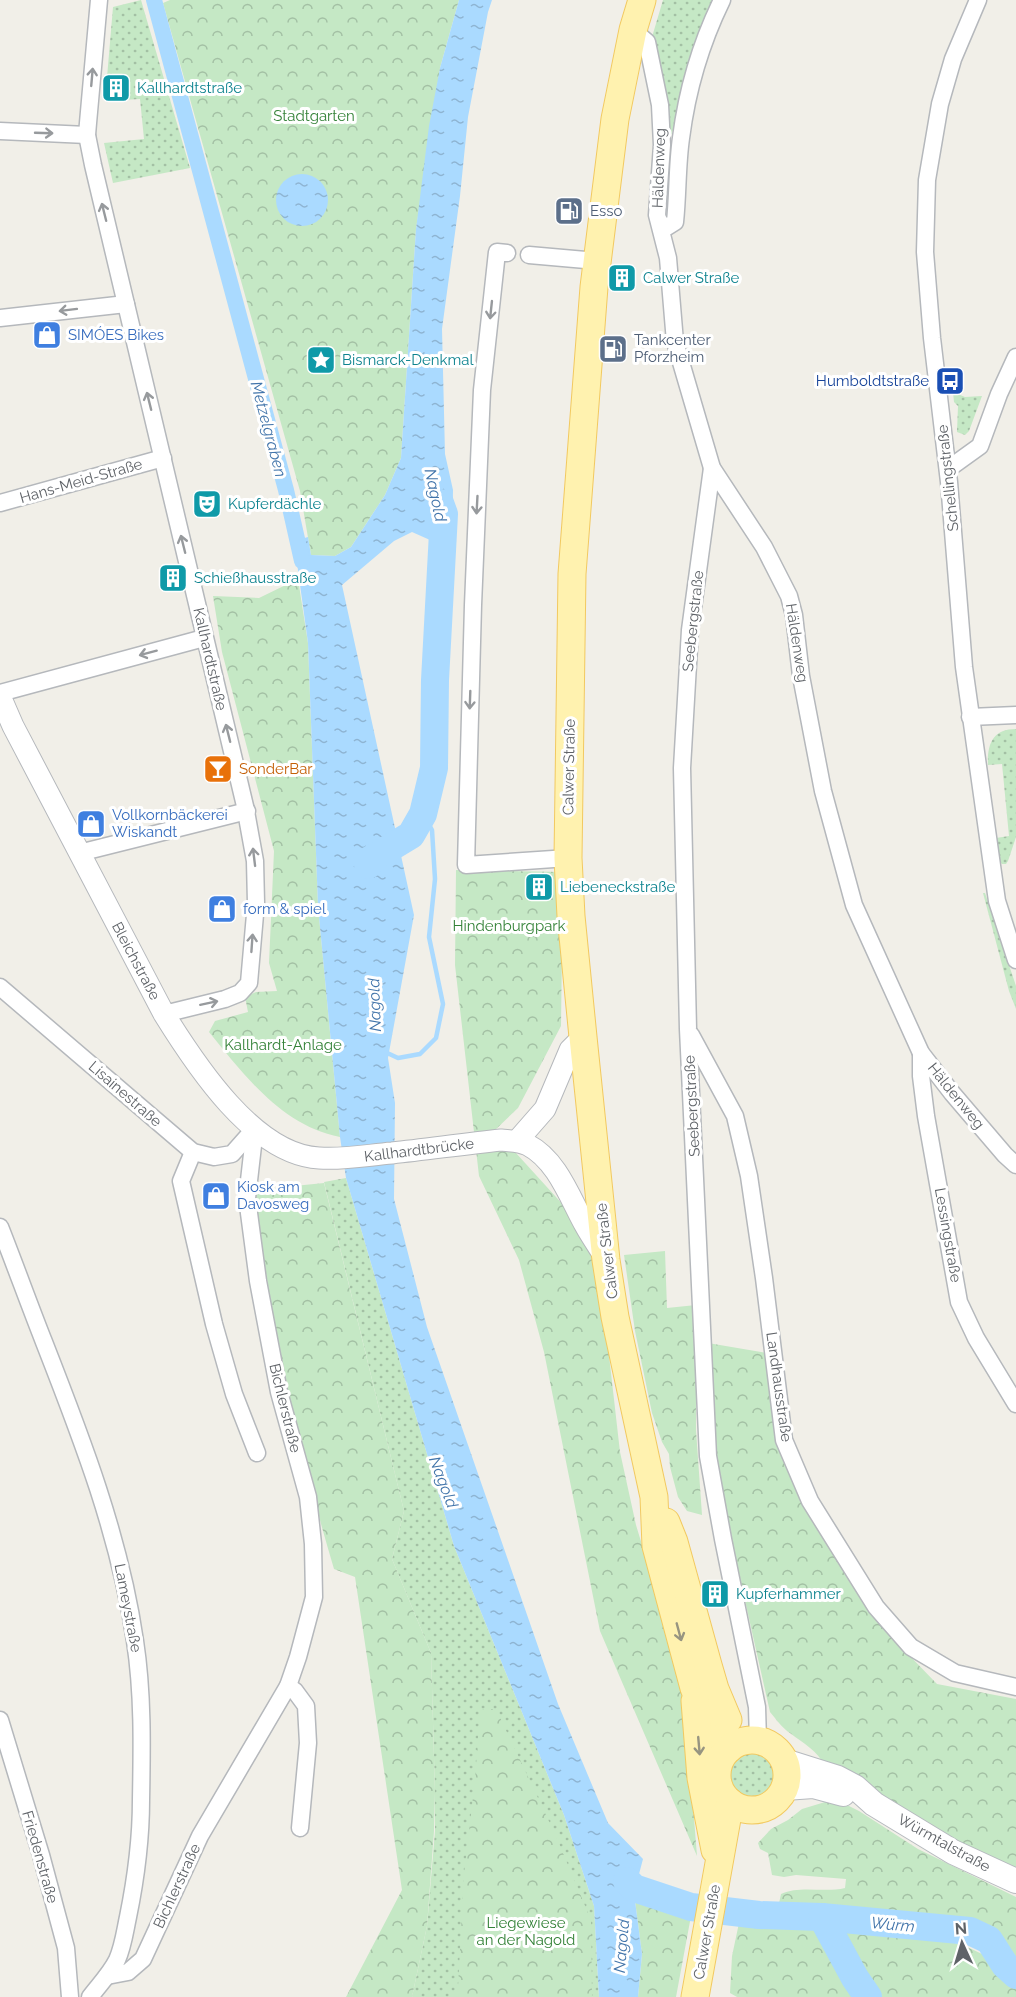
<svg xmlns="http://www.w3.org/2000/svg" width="1016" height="1997" viewBox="0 0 1016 1997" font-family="Raleway,sans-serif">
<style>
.grass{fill:url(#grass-dots)}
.forest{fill:url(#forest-crowns)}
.water{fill:url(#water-ripples)}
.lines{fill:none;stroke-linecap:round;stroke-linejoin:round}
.stream{stroke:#aadaff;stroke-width:4.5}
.canal{stroke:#aadaff;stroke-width:16}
.river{stroke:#aadaff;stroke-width:28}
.minor-casing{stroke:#b5b8bc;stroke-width:19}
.tertiary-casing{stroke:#b5b8bc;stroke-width:23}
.secondary-casing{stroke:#b6babf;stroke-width:26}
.primary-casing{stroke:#f2c960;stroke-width:29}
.minor{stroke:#fff;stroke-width:16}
.tertiary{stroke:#fff;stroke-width:21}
.secondary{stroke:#fff;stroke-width:24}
.primary{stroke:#fff2af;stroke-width:27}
.oneway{stroke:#979a9d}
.oneway2{stroke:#979581}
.labels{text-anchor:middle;stroke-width:6;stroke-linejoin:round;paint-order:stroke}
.culture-label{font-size:15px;fill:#0d838f;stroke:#fff;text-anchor:start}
.park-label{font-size:15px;fill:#348238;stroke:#fff}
.street-label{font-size:15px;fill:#5f6368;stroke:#fff}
.service-label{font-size:15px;fill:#4e5e75;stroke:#fff;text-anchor:start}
.shop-label{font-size:15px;fill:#366cbe;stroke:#fff;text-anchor:start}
.transit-label{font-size:15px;fill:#164399;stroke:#fff;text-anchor:end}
.food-label{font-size:15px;fill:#c56008;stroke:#fff;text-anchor:start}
.water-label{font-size:16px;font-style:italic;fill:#4174aa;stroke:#fff}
</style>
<defs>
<pattern id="grass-dots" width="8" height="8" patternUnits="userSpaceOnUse" patternTransform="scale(1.5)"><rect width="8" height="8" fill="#c5e8c5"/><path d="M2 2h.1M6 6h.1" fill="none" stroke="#a3c0a4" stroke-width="1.8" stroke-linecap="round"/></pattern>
<pattern id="forest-crowns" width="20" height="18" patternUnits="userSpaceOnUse" patternTransform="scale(1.5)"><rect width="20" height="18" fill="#c5e8c5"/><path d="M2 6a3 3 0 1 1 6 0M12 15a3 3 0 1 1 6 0" fill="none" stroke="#a3c0a4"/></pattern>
<pattern id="water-ripples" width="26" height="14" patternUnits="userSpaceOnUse" patternTransform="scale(1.5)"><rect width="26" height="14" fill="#aadaff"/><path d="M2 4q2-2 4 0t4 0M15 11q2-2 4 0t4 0" fill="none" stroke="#8eb4d2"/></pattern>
</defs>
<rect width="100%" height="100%" fill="#f1efe8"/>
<!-- grass -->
<g class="grass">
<polygon points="141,0 190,168 113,183 104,143 144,139 140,99 105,101 113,7"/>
<polygon points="663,0 712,0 684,83 672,134 669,135 652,37"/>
<polygon points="953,392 965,397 982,396 969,431 965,435 957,432 958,406 954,402"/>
<path d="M1016,729V837L1008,861L1006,864H1002L1000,862L996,838L1009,836L1002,764L988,765C987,744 993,729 1016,729Z"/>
<polygon points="983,893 985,893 1016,986 1016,1009 1009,991"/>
<polygon points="346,1178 454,1546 564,1815 594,1906 599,1997 412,1997 427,1926 435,1831 435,1792 431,1653 392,1559 404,1511 324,1182"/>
<circle cx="753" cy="1774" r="24"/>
</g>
<!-- forest -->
<g class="forest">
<polygon points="170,0 459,0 440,68 416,229 401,458 385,495 351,547 335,556 311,555 300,491 163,3"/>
<path d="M298,579L308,643L318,906L340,1137C282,1126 244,1075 209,1032L215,1021L248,1012L245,997L256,992L277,991L269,963L274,851L222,652L213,596L259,598Z"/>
<polygon points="456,870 563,872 561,1026 518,1108 495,1130 566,1208 598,1259 620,1452 636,1525 683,1680 697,1856 600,1631 544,1352 519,1260 479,1176 455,965"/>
<path d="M324,1183L404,1511L392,1559L431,1653L435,1792L434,1831L427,1926L412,1997H346L402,1890L355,1577L334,1569C297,1445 270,1318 254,1190Z"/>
<polygon points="665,1251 667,1308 696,1305 696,1430 702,1515 687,1511 678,1497 670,1467 669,1454 662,1442 652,1413 635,1331 624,1255"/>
<path d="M708,1343L767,1353L804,1505L851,1584L906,1652L937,1684L1016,1699V1869L963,1846L825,1766C817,1750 804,1744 790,1733C782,1728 776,1719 770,1712L717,1476Z"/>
<polygon points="496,1709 555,1834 591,1920 592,1997 455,1997 458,1987 464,1874 475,1780 480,1710"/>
<path d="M835,1799L859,1811L918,1849L1016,1897V1971L1007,1963L992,1938L958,1922L909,1913L854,1910L818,1914L778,1908L781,1894C800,1885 824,1893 845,1888L846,1879L796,1875L784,1877L772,1875L768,1853L760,1849L758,1843L771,1829L788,1820L802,1809Z"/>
<polygon points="634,1893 691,1916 676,1997 638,1997 642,1954"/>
<polygon points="739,1923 808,1924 872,1931 961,1944 982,1954 1000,1976 1016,1988 1016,1997 737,1997 730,1993 732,1956"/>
</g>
<!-- water -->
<g class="water">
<polygon points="459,0 492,0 488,12 468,117 460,196 442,329 445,454 453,490 452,540 430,540 412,532 394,541 342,585 414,915 388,1058 395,1103 394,1199 427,1327 558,1704 608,1823 643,1859 634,1893 642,1954 638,1997 599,1997 594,1906 564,1815 454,1546 346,1178 340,1137 318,906 308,643 294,541 308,537 311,555 335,556 351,547 385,495 401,458 416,229 429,126 440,68"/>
<circle cx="302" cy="200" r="26"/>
</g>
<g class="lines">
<!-- stream -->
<polyline class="stream" points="383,1051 398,1058 420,1054 436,1038 443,1004 429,937 435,879 432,830 423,814"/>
<!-- canal -->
<polyline class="canal" points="154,0 286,490 302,561"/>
<!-- river -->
<g class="river">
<polyline points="368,865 368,861 411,835 423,814 434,768 435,680 444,514 440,503"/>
<polyline points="627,1881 634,1888 691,1907 759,1915 822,1917 970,1931 989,1940 1005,1965 1016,1975"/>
<polyline points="822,1917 855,1978 868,1997"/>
</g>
<!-- minor casing -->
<g class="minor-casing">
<g id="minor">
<polyline points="99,0 88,123 87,135 93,165 245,806 255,861 256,903 249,983 240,993 225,999 164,1014"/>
<polyline points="978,0 953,59 940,104 927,180 925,252 932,338 949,482 964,667 997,901 1016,960"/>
<polyline points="633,30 647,42 660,105 662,145 657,215 668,258 675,342 712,468 764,547 789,596 794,615 801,676 823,791 854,905 921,1053 952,1093 1005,1155 1016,1165"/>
<polyline points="0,131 87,135"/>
<path d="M660,222L663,227H667L675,222C678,194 677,166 681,138C687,91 701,43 722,0"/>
<polyline points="507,253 497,252 482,390 473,605 466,865 568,858"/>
<polyline points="529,255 597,261"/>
<polyline points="0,318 126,304"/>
<polyline points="712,468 690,630 682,768 688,1029 708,1456 723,1539 757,1707 758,1741"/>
<polyline points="948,469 980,446 999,394 1016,357"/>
<polyline points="0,503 163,458"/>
<polyline points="0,693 204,638"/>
<polyline points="970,717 1016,715"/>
<polyline points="79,853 247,811"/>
<polyline points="0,987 193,1152 214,1157 232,1154 255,1128"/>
<polyline points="691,1035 735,1116 749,1176 764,1278 784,1440 810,1501 876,1607 911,1647 955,1673 1016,1687"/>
<polyline points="921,1053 921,1076 926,1116 959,1302 976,1338 1016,1404"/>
<polyline points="193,1152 181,1181 214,1324 234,1394 257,1453"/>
<path d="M0,1227C15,1265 29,1304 44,1342C82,1439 120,1537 135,1641C143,1693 142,1747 141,1800C141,1839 136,1878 128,1917C125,1931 123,1947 117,1960C110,1974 99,1985 90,1997"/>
<polyline points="288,1686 295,1691 306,1706 308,1743 300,1828"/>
<polyline points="0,1720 41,1855 66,1948 70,1997"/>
<polyline points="107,1976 128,1972 143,1959 200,1836 288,1686 298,1657 314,1597 313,1544 308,1497 279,1392 258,1281 247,1198 255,1128"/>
</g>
</g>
<!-- tertiary casing -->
<g class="tertiary-casing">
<g id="tertiary">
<path d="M0,696L13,726L164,1014C195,1064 254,1155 319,1158C343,1160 368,1155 392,1153C428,1149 464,1144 501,1140C510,1141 520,1141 528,1145C557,1160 570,1198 585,1225C591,1236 598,1246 605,1257"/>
<polyline points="517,1141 545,1109 570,1050 583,1037"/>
</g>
</g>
<!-- secondary casing -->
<g class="secondary-casing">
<g id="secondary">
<polyline points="784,1761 838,1778 855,1787 874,1804 953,1852 1016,1881"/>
<polyline points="785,1788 813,1786 843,1794"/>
</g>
</g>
<!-- primary casing -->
<g class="primary-casing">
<g id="primary">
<polyline points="642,0 633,30 615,119 594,287 572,574 568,858 571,916 583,1037 606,1260 615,1317 654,1497 656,1546 664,1576 694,1688 719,1737 729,1749"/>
<polyline points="666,1522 674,1542 708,1665 715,1689 728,1720"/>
<polyline points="695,1701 701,1778 715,1850"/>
<circle cx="752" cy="1775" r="35"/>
<polyline points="695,1997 730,1802"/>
</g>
</g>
<!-- minor -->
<use href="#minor" class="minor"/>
<!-- tertiary -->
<use href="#tertiary" class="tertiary"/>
<!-- secondary -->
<use href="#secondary" class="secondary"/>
<!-- primary -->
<use href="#primary" class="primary"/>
</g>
<!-- one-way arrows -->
<defs><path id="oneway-shaft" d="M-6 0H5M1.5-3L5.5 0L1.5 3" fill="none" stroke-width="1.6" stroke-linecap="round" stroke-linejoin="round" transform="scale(1.5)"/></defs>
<g class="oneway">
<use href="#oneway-shaft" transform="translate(92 77) rotate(-85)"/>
<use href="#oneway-shaft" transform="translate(44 133) rotate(2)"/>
<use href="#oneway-shaft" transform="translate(104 212) rotate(-104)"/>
<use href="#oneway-shaft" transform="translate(68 310) rotate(173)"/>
<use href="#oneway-shaft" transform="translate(491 310) rotate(96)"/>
<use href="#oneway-shaft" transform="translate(149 401) rotate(-104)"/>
<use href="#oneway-shaft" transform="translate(477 505) rotate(93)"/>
<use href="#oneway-shaft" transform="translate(183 544) rotate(-104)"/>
<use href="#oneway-shaft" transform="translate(148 653) rotate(165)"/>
<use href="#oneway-shaft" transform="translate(470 700) rotate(92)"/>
<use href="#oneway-shaft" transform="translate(228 733) rotate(-104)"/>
<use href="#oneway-shaft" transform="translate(254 857) rotate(-97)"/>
<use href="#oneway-shaft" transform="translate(252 943) rotate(-86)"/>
<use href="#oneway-shaft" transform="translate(209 1003) rotate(-12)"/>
</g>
<g class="oneway2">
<use href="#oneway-shaft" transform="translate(679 1632) rotate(75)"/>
<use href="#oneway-shaft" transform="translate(699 1746) rotate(85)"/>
</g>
<!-- icons -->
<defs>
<g id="building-square" transform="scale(1.5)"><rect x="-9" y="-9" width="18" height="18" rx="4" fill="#0f9aa8" stroke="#fff"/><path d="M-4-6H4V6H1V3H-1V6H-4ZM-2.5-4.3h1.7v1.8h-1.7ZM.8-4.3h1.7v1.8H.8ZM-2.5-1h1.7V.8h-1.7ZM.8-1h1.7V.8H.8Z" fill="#fff"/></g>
<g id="fuel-square" transform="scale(1.5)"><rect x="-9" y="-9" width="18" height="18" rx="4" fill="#5c6f8a" stroke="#fff"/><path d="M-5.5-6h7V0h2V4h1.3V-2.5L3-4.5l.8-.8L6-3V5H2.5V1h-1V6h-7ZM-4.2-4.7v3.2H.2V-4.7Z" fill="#fff"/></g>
<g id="shop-square" transform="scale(1.5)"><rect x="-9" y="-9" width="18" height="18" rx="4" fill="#3f7fe0" stroke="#fff"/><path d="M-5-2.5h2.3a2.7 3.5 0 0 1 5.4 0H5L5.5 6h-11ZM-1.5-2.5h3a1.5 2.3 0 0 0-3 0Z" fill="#fff"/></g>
<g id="sight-square" transform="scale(1.5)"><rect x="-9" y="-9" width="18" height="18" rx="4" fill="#0f9aa8" stroke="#fff"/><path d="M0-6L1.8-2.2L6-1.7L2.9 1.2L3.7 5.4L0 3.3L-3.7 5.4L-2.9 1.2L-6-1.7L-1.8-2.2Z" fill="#fff"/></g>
<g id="bus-square" transform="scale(1.5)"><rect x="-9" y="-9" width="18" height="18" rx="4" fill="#1a4fb4" stroke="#fff"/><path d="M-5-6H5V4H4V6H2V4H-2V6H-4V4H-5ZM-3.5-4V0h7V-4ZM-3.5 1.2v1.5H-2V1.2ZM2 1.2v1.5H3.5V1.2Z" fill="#fff"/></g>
<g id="theatre-square" transform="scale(1.5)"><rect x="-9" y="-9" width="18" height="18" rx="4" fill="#0f9aa8" stroke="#fff"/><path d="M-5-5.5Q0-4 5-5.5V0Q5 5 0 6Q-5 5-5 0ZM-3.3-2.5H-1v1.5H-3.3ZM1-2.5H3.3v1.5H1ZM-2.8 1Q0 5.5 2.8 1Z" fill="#fff"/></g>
<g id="bar-square" transform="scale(1.5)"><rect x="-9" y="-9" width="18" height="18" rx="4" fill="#e8710a" stroke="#fff"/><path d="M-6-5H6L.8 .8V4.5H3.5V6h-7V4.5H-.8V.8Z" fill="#fff"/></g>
</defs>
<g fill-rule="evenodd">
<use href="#building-square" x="116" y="88"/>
<use href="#fuel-square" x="569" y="211"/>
<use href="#building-square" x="622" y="278"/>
<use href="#shop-square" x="47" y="335"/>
<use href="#fuel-square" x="613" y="349"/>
<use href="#sight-square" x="321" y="360"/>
<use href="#bus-square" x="950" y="381"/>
<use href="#theatre-square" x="207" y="504"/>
<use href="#building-square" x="173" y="578"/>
<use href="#bar-square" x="218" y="769"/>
<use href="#shop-square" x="91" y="824"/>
<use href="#building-square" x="539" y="887"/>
<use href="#shop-square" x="222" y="909"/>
<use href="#shop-square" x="216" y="1196"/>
<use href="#building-square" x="715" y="1594"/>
</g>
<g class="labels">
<!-- culture labels -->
<g class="culture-label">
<text x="137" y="93">Kallhardtstraße</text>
<text x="643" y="283">Calwer Straße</text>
<text x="342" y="365">Bismarck-Denkmal</text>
<text x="228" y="509">Kupferdächle</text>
<text x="194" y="583">Schießhausstraße</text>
<text x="560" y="892">Liebeneckstraße</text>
<text x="736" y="1599">Kupferhammer</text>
</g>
<!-- park labels -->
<g class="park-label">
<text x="314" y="121">Stadtgarten</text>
<text x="509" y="931">Hindenburgpark</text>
<text x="283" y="1050">Kallhardt-Anlage</text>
<text x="526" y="1928">Liegewiese<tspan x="526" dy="17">an der Nagold</tspan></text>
</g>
<!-- street labels -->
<g class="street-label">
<text transform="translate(659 168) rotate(-88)" y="5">Häldenweg</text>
<text transform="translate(948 478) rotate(-96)" y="5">Schellingstraße</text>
<text transform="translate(81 481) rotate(-16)" y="5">Hans-Meid-Straße</text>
<text transform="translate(693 621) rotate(-84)" y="5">Seebergstraße</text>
<text transform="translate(797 643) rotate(81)" y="5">Häldenweg</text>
<text transform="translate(210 659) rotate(77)" y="5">Kallhardtstraße</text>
<text transform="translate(569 767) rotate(-89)" y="5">Calwer Straße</text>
<text transform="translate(136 961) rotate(62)" y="5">Bleichstraße</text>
<text transform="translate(125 1094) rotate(41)" y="5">Lisainestraße</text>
<text transform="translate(956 1096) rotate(51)" y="5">Häldenweg</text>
<text transform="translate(692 1106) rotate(-93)" y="5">Seebergstraße</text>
<text transform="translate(419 1150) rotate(-7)" y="5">Kallhardtbrücke</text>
<text transform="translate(948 1235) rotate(80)" y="5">Lessingstraße</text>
<text transform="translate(607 1251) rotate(-97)" y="5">Calwer Straße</text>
<text transform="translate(779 1387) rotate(82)" y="5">Landhausstraße</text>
<text transform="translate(285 1408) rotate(76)" y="5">Bichlerstraße</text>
<text transform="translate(128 1608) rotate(79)" y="5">Lameystraße</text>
<text transform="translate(944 1843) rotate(29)" y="5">Würmtalstraße</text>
<text transform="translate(40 1857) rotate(74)" y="5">Friedenstraße</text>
<text transform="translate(177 1886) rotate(-65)" y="5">Bichlerstraße</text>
<text transform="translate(707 1932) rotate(-80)" y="5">Calwer Straße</text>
</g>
<!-- service labels -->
<g class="service-label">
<text x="590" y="216">Esso</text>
<text x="634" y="345">Tankcenter<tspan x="634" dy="17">Pforzheim</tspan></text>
</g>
<!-- shop labels -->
<g class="shop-label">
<text x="68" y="340">SIMÓES Bikes</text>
<text x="112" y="820">Vollkornbäckerei<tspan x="112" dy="17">Wiskandt</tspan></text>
<text x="243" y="914">form &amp; spiel</text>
<text x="237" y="1192">Kiosk am<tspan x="237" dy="17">Davosweg</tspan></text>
</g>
<!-- transit labels -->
<g class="transit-label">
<text x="929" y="386">Humboldtstraße</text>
</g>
<!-- food labels -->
<g class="food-label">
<text x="239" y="774">SonderBar</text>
</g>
<!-- water labels -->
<g class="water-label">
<text transform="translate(269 429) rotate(75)" y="6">Metzelgraben</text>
<text transform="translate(436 495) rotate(78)" y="6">Nagold</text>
<text transform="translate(374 1005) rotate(-92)" y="6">Nagold</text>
<text transform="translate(444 1482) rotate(69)" y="6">Nagold</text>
<text transform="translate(893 1924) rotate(5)" y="6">Würm</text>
<text transform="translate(621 1946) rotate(-85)" y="6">Nagold</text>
</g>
</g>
<!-- north arrow -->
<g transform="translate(962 1943) rotate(356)" stroke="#ffffff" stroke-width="4.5" paint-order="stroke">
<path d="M0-4.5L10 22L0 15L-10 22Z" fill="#5f6368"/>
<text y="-9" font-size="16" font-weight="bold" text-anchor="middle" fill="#5f6368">N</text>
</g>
</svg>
